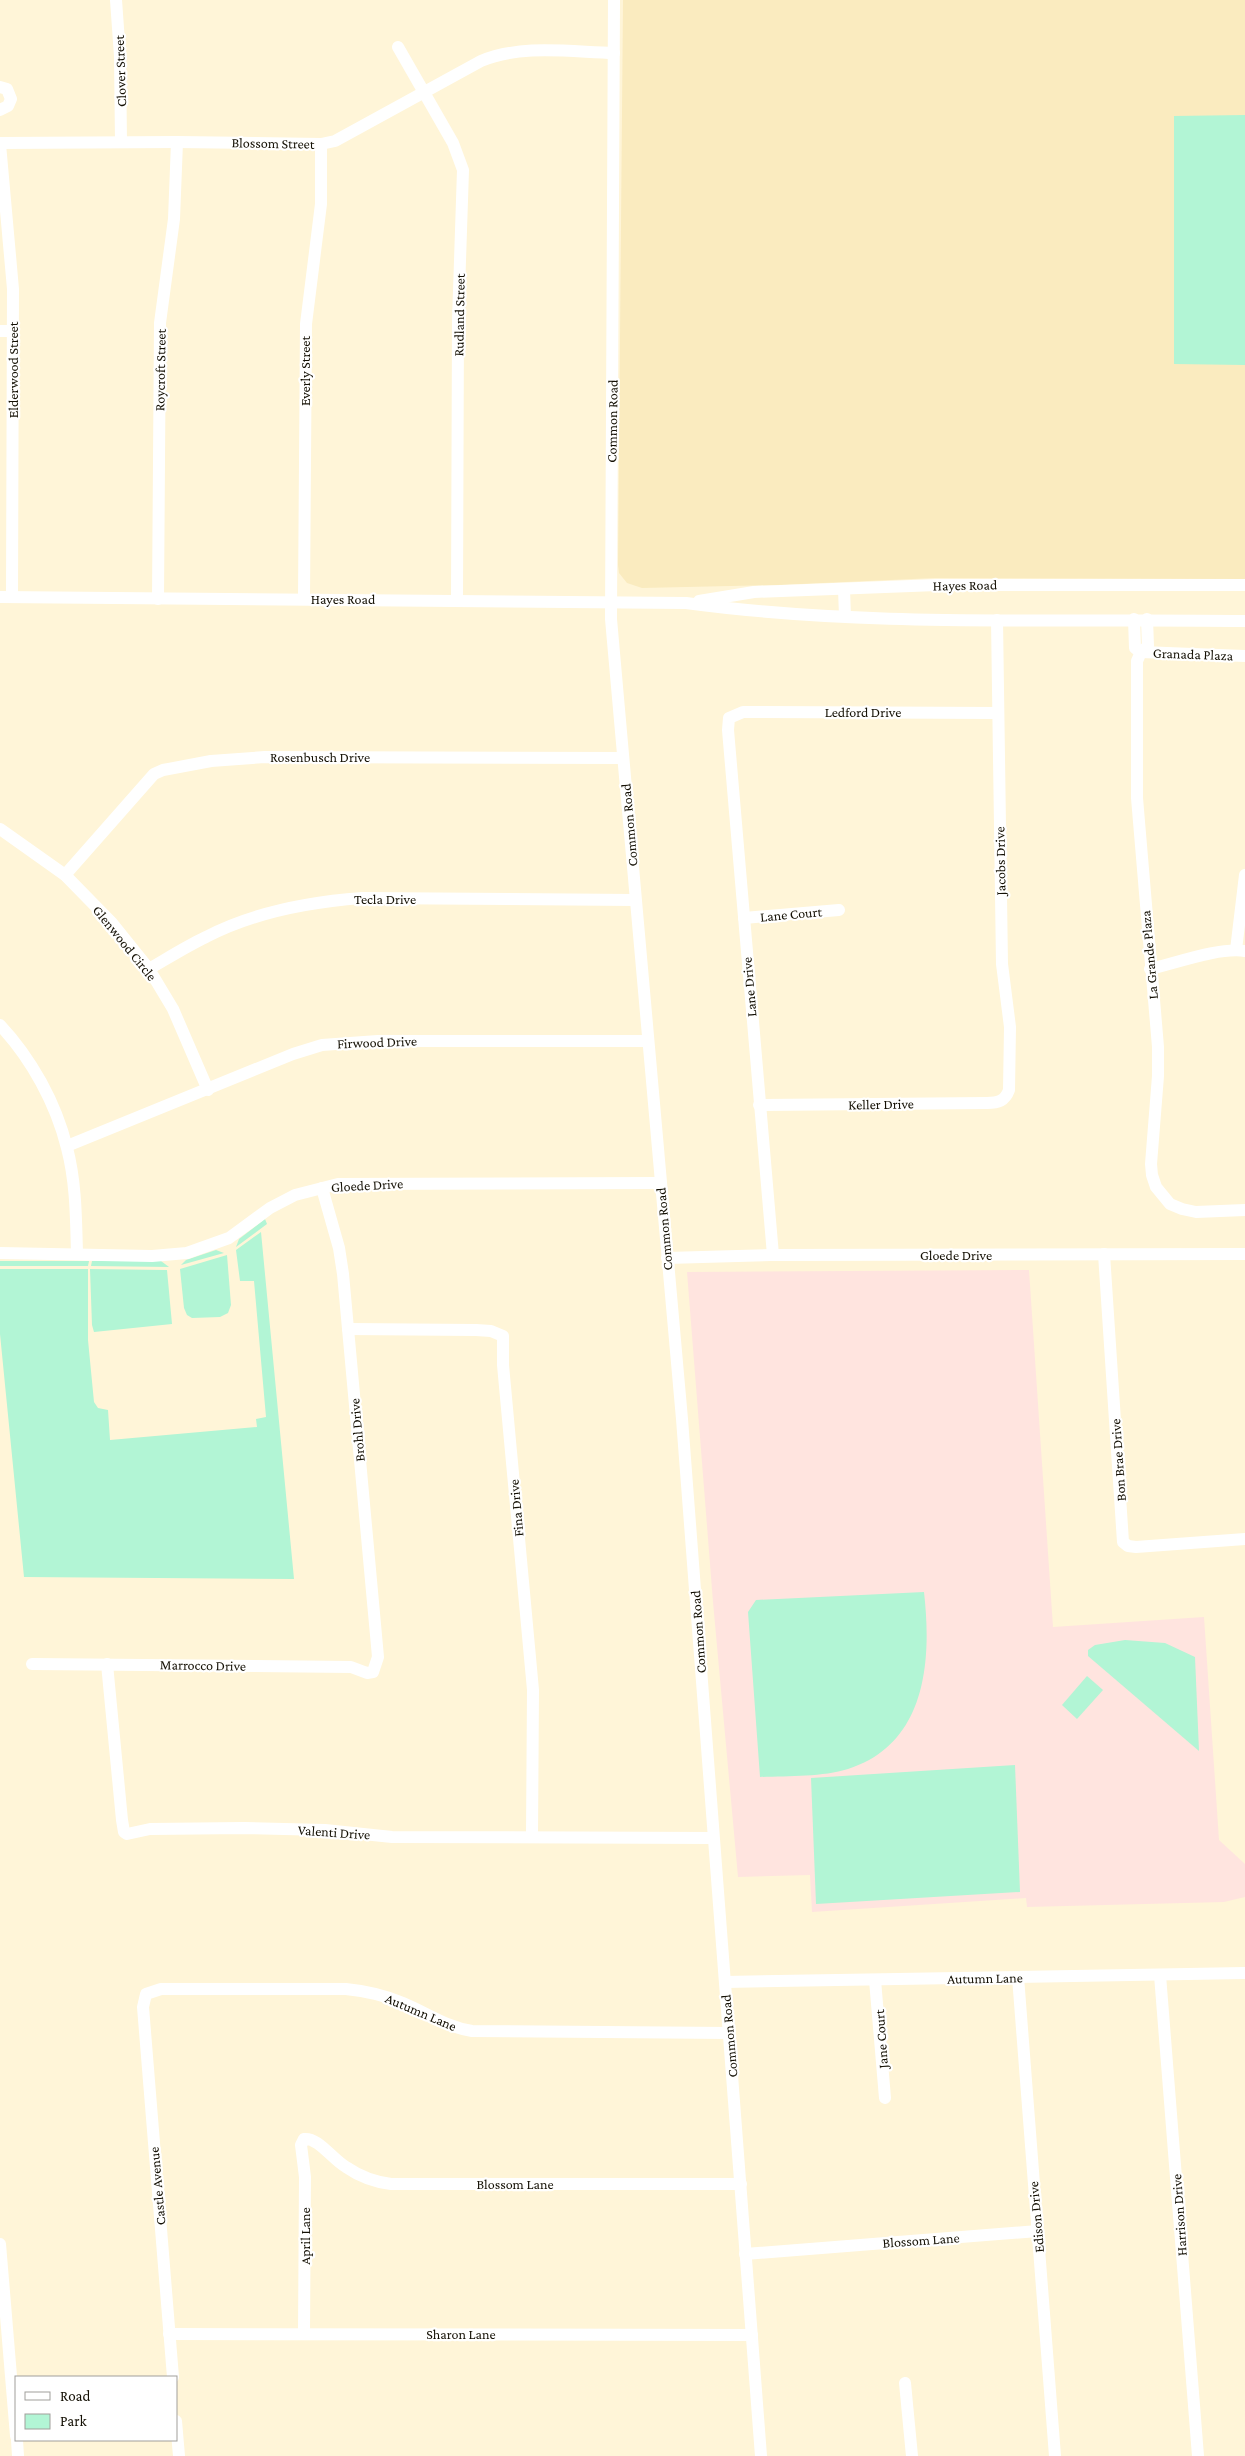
<svg xmlns="http://www.w3.org/2000/svg" width="1245" height="2456" viewBox="0 0 1245 2456" font-family="'Crimson Pro',serif">
<style>
.built{fill:#faebbf}
.education{fill:#ffe4df}
.green{fill:#b2f5d5}
.lines{fill:none;stroke-linecap:round;stroke-linejoin:round}
.minor{stroke:#fff;stroke-width:12}
.labels{text-anchor:middle;stroke-width:4.5;stroke-linejoin:round;paint-order:stroke}
.street-label{font-size:14px;fill:#141004;stroke:#fff}
</style>
<rect width="100%" height="100%" fill="#fff5d8"/>
<!-- built -->
<polygon class="built" points="623,0 1245,0 1245,579 935,578 778,585 642,588 627,583 619,573 618,565"/>
<!-- education -->
<polygon class="education" points="1029,1270 1053,1627 1204,1617 1219,1840 1245,1864 1245,1897 1224,1902 1027,1907 1026,1898 812,1912 810,1875 738,1877 713,1602 687,1272"/>
<!-- green -->
<g class="green">
<polygon points="1245,115 1245,365 1174,364 1174,116"/>
<polygon points="265,1219 267,1224 236,1247 239,1239"/>
<polygon points="261,1232 294,1579 24,1577 0,1334 0,1269 88,1269 88,1340 94,1402 98,1408 108,1410 110,1440 257,1427 256,1419 266,1417 254,1281 240,1281 236,1250"/>
<polygon points="216,1250 224,1253 181,1265 186,1260"/>
<polygon points="227,1255 231,1305 228,1313 220,1317 192,1318 187,1315 184,1308 180,1269"/>
<polygon points="0,1261 89,1261 88,1266 0,1266"/>
<polygon points="92,1261 161,1261 169,1267 91,1266"/>
<polygon points="90,1269 167,1270 172,1324 94,1332 92,1325"/>
<path d="M924,1592C932,1662 926,1744 848,1769C823,1777 787,1776 760,1777L748,1612L756,1600Z"/>
<polygon points="1125,1640 1165,1643 1195,1657 1199,1751 1088,1656 1088,1650 1095,1645"/>
<polygon points="1087,1676 1103,1690 1077,1719 1062,1705"/>
<polygon points="1015,1765 1020,1892 816,1904 811,1778"/>
</g>
<g class="lines">
<!-- minor -->
<g class="minor">
<polyline points="116,0 120,56 121,142"/>
<polyline points="614,0 611,619 682,1419 761,2456"/>
<polyline points="398,47 453,143 463,170 458,321 457,600"/>
<polyline points="0,87 7,89 11,99 8,106 0,110"/>
<path d="M0,143L177,142L321,144L335,141L481,61C521,44 571,52 614,53"/>
<polyline points="0,144 13,289 12,597"/>
<polyline points="0,331 13,331"/>
<polyline points="844,589 845,616"/>
<path d="M0,597L686,603C871,628 1059,618 1245,621"/>
<polyline points="158,599 160,323 174,219 177,142"/>
<polyline points="304,599 306,324 321,204 321,144"/>
<polyline points="699,601 754,592 937,585 1245,585"/>
<polyline points="1134,619 1135,648 1141,652"/>
<polyline points="1147,619 1148,646 1141,652 1137,661 1137,798 1158,1047 1158,1076 1151,1164 1152,1175 1156,1187 1170,1204 1182,1209 1196,1212 1245,1210"/>
<polyline points="1141,652 1245,656"/>
<polyline points="0,829 65,875 112,923 149,969 173,1009 208,1090"/>
<polyline points="65,875 154,774 163,770 211,761 265,757 623,758"/>
<polyline points="744,918 839,910"/>
<polyline points="1236,950 1245,875"/>
<path d="M149,969C168,958 187,946 206,937C254,912 308,902 362,898L635,900"/>
<path d="M1150,969C1176,963 1219,947 1245,951"/>
<path d="M0,1025C31,1058 56,1103 67,1148C76,1182 76,1218 77,1254"/>
<path d="M759,1105L987,1103C998,1103 1005,1101 1009,1090L1010,1027L1002,964L997,620"/>
<polyline points="67,1146 293,1054 322,1045 378,1041 647,1041"/>
<polyline points="0,1253 152,1256 187,1253 229,1238 270,1208 295,1195 338,1184 660,1183"/>
<polyline points="1104,1254 1123,1542 1128,1546 1136,1547 1245,1539"/>
<polyline points="773,1255 728,730 729,718 743,712 998,713"/>
<polyline points="667,1258 771,1255 1245,1254"/>
<polyline points="348,1329 476,1330 491,1331 503,1336 503,1365 533,1690 532,1836"/>
<polyline points="32,1664 351,1667 367,1673 373,1672 378,1657 343,1274 339,1248 322,1188"/>
<polyline points="107,1664 122,1820 124,1832 127,1834 150,1829 244,1828 325,1830 392,1837 713,1838"/>
<polyline points="1160,1975 1198,2456"/>
<polyline points="1018,1977 1055,2456"/>
<polyline points="875,1980 885,2098"/>
<polyline points="725,1982 1245,1973"/>
<polyline points="0,2244 16,2436"/>
<polyline points="745,2254 1038,2231"/>
<polyline points="169,2334 752,2335"/>
<path d="M304,2334L305,2177L301,2145L304,2139C318,2137 333,2160 346,2167C359,2176 375,2182 391,2184H741"/>
<path d="M173,2377L143,2007L146,1994L161,1989H346C366,1991 384,1995 403,2003C427,2013 446,2027 472,2031L729,2033"/>
<polyline points="905,2383 912,2456"/>
<polyline points="176,2421 179,2456"/>
<polyline points="17,2440 18,2456"/>
</g>
</g>
<g class="labels">
<!-- street labels -->
<g class="street-label">
<text transform="translate(120 71) rotate(-92)" y="5">Clover Street</text>
<text transform="translate(273 143) rotate(1)" y="5">Blossom Street</text>
<text transform="translate(459 315) rotate(-89)" y="5">Rudland Street</text>
<text transform="translate(13 370) rotate(-90)" y="5">Elderwood Street</text>
<text transform="translate(160 370) rotate(-89)" y="5">Roycroft Street</text>
<text transform="translate(305 371) rotate(-90)" y="5">Everly Street</text>
<text transform="translate(612 421) rotate(-89)" y="5">Common Road</text>
<text transform="translate(965 585) rotate(-1)" y="5">Hayes Road</text>
<text x="343" y="604">Hayes Road</text>
<text transform="translate(1193 654) rotate(2)" y="5">Granada Plaza</text>
<text x="863" y="717">Ledford Drive</text>
<text x="320" y="762">Rosenbusch Drive</text>
<text transform="translate(629 825) rotate(-95)" y="5">Common Road</text>
<text transform="translate(1000 861) rotate(-91)" y="5">Jacobs Drive</text>
<text x="385" y="904">Tecla Drive</text>
<text transform="translate(791 914) rotate(-5)" y="5">Lane Court</text>
<text transform="translate(125 943) rotate(51)" y="5">Glenwood Circle</text>
<text transform="translate(1149 955) rotate(-95)" y="5">La Grande Plaza</text>
<text transform="translate(749 987) rotate(-95)" y="5">Lane Drive</text>
<text transform="translate(377 1042) rotate(-2)" y="5">Firwood Drive</text>
<text transform="translate(881 1104) rotate(-1)" y="5">Keller Drive</text>
<text transform="translate(367 1185) rotate(-3)" y="5">Gloede Drive</text>
<text transform="translate(664 1229) rotate(-95)" y="5">Common Road</text>
<text x="956" y="1260">Gloede Drive</text>
<text transform="translate(357 1430) rotate(-95)" y="5">Brohl Drive</text>
<text transform="translate(1118 1460) rotate(-94)" y="5">Bon Brae Drive</text>
<text transform="translate(516 1508) rotate(-95)" y="5">Fina Drive</text>
<text transform="translate(698 1632) rotate(-94)" y="5">Common Road</text>
<text transform="translate(203 1665) rotate(1)" y="5">Marrocco Drive</text>
<text transform="translate(334 1832) rotate(4)" y="5">Valenti Drive</text>
<text transform="translate(985 1978) rotate(-1)" y="5">Autumn Lane</text>
<text transform="translate(421 2012) rotate(23)" y="5">Autumn Lane</text>
<text transform="translate(729 2036) rotate(-95)" y="5">Common Road</text>
<text transform="translate(881 2039) rotate(-94)" y="5">Jane Court</text>
<text x="515" y="2189">Blossom Lane</text>
<text transform="translate(157 2186) rotate(-95)" y="5">Castle Avenue</text>
<text transform="translate(1179 2215) rotate(-94)" y="5">Harrison Drive</text>
<text transform="translate(1036 2217) rotate(-95)" y="5">Edison Drive</text>
<text transform="translate(305 2236) rotate(-90)" y="5">April Lane</text>
<text transform="translate(921 2240) rotate(-4)" y="5">Blossom Lane</text>
<text x="461" y="2339">Sharon Lane</text>
</g>
</g>
<!-- legend -->
<rect x="15" y="2376" width="162" height="65" fill="#ffffff" stroke="#a19f9b"/>
<rect x="25" y="2392" width="25" height="8" fill="#ffffff" stroke="#a19f9b"/>
<text x="60" y="2401" font-size="15" fill="#141004">Road</text>
<rect x="25" y="2414" width="25" height="15" fill="#b2f5d5" stroke="#a19f9b"/>
<text x="60" y="2426" font-size="15" fill="#141004">Park</text>
</svg>
